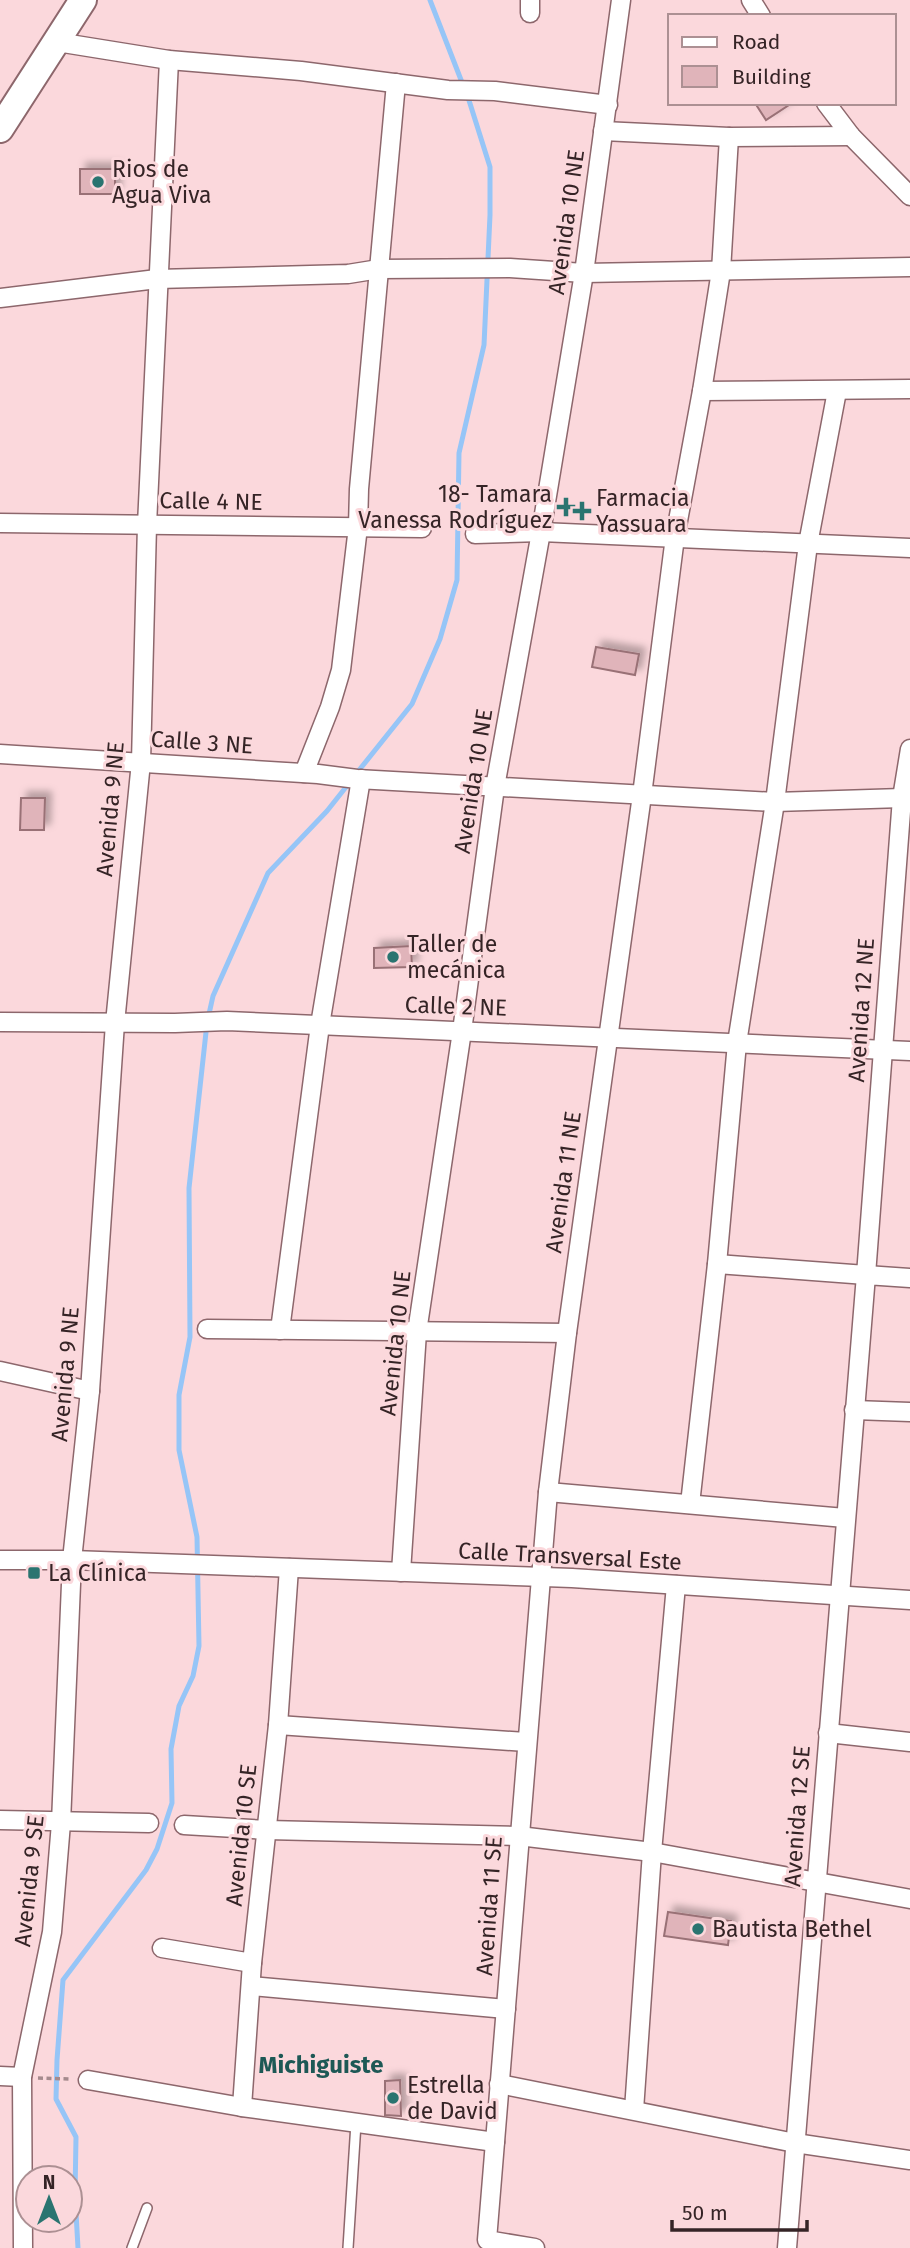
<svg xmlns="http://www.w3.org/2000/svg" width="910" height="2248" viewBox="0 0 910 2248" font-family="'Fira Sans',sans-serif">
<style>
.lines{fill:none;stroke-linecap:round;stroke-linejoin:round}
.stream{stroke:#96c5f7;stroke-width:5}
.building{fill:#e0b4ba;stroke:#997176;stroke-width:2;filter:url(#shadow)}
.lane-casing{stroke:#8d676c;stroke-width:12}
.street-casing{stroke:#8d676c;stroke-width:21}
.primary-casing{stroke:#8d676c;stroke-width:30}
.path{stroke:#a58a8d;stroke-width:3.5;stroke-dasharray:5 3.5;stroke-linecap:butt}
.lane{stroke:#fff;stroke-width:9}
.street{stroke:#fff;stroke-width:18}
.primary{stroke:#fff;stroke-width:26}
.poi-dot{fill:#2a7470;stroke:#fbd8dc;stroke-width:2.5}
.labels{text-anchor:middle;stroke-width:6;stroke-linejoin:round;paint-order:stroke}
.poi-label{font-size:23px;fill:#352426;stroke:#fbd8dc;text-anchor:start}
.street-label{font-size:23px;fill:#352426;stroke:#fbd8dc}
.neighbourhood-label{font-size:24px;font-weight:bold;fill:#1d5855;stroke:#fbd8dc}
</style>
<defs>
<filter id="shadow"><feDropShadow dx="6" dy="-6" stdDeviation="3.5" flood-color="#0004"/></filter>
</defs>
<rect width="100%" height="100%" fill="#fbd8dc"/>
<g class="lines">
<!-- stream -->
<g class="stream">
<polyline points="430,0 463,85"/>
<polyline points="356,774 412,704 440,639 457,580 459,453 484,345 490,215 490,167 467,94"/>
<polyline points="78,2248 75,2195 76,2137 56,2099 57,2060 63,1980 146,1870 157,1849 172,1803 171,1749 179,1706 193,1676 199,1646 197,1537 179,1450 179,1395 190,1337 189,1188 207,1023 213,996 268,873 327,811 350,782"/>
</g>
</g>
<!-- building -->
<g class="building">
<polygon points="755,103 792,103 766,120"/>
<rect x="80" y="169" width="35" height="25"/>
<polygon points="596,647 639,654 635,675 592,667"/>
<polygon points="21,798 45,798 44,830 20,830"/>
<polygon points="411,946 412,967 374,968 374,948"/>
<polygon points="668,1912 731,1921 728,1945 664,1936"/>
<polygon points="400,2080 401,2116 385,2115 385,2081"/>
</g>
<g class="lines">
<!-- lane casing -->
<g class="lane-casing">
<g id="lane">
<polyline points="132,2248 147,2208"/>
<polyline points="348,2248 356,2123"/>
</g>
</g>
<!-- street casing -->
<g class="street-casing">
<g id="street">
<polyline points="751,0 761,16"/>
<polyline points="530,13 530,0"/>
<polyline points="57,42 169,60 301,71 448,90 495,91 608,105"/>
<polyline points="826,103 851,136 910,196"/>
<polyline points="603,131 729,137 851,136"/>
<polyline points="0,298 157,279 348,274 379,269 510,268 584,273 910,267"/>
<polyline points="702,391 910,389"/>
<polyline points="0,523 422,528"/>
<polyline points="475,534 541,532 910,548"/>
<polyline points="0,754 318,774 357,779 775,802 902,798 910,790"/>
<polyline points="304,773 330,707 341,670 358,527 359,489 396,83"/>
<polyline points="0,1022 175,1023 227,1021 910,1051"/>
<polyline points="717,1264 866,1275 902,798 910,749"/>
<polyline points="207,1329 567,1333"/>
<polyline points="280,1330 320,1025 361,779"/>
<polyline points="0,1371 90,1391"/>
<polyline points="854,1410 910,1412"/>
<polyline points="548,1492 845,1518"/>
<polyline points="690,1504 717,1264 737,1043 775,802 808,544 837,391"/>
<polyline points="0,1560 72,1560 572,1578 910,1600"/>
<polyline points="401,1572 417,1332 462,1031 495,787 541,532 584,273 621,0"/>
<polyline points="278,1725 526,1742"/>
<polyline points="828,1733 910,1742"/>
<polyline points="0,1820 149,1823"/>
<polyline points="184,1825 267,1830 519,1836 652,1852 910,1899"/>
<polyline points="162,1948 252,1963"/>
<polyline points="252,1986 506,2009"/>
<polyline points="0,2076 22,2077"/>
<polyline points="88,2080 242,2107 495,2142"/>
<polyline points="499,2084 795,2143 910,2160"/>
<polyline points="242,2107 252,1963 278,1725 289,1568"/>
<polyline points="634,2110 652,1852 676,1585"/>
<polyline points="23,2248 22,2077 52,1932 61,1823 72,1560 90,1391 115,1023 141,762 147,525 169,60"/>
<polyline points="535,2248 487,2240 548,1492 567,1333 642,795 675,537 702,391 721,271 729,137"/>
<polyline points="787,2248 866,1275 910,1278"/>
</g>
</g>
<!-- primary casing -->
<g class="primary-casing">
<polyline id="primary" points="0,129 83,0"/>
</g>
<!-- path -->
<polyline class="path" points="38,2078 72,2079"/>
<!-- lane -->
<use href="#lane" class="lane"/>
<!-- street -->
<use href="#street" class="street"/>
<!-- primary -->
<use href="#primary" class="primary"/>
</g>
<!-- markers -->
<g class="poi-dot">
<circle cx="98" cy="182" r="7"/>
<path d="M562.5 496.5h7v7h7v7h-7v7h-7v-7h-7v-7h7z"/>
<path d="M578.5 500.5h7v7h7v7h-7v7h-7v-7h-7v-7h7z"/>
<circle cx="393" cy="957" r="7"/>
<rect x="27" y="1566" width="14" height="14" rx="3.5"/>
<circle cx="698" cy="1929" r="7"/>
<circle cx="393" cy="2098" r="7"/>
</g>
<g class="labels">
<!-- poi labels -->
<g class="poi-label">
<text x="112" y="177">Rios de<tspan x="112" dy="26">Agua Viva</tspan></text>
<text x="552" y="502" text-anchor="end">18- Tamara<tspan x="552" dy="26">Vanessa Rodríguez</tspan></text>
<text x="596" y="506">Farmacia<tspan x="596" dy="26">Yassuara</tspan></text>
<text x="407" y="952">Taller de<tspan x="407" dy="26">mecánica</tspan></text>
<text x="48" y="1581">La Clínica</text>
<text x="712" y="1937">Bautista Bethel</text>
<text x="407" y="2093">Estrella<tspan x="407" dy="26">de David</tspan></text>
</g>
<!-- street labels -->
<g class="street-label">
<text transform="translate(566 222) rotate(-82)" y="8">Avenida 10 NE</text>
<text transform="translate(211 501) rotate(1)" y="8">Calle 4 NE</text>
<text transform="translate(202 742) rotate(4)" y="8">Calle 3 NE</text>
<text transform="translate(473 781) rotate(-81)" y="8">Avenida 10 NE</text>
<text transform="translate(110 809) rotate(-85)" y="8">Avenida 9 NE</text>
<text transform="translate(456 1006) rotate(2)" y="8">Calle 2 NE</text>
<text transform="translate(861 1010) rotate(-86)" y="8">Avenida 12 NE</text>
<text transform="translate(563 1182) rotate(-82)" y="8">Avenida 11 NE</text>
<text transform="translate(395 1343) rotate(-84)" y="8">Avenida 10 NE</text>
<text transform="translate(65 1374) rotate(-85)" y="8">Avenida 9 NE</text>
<text transform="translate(570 1556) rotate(3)" y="8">Calle Transversal Este</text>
<text transform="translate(797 1816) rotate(-86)" y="8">Avenida 12 SE</text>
<text transform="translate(241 1835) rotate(-84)" y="8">Avenida 10 SE</text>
<text transform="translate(29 1881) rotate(-84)" y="8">Avenida 9 SE</text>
<text transform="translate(489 1906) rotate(-86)" y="8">Avenida 11 SE</text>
</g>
<!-- neighbourhood labels -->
<g class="neighbourhood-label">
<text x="321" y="2073">Michiguiste</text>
</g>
</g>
<!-- legend -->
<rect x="668" y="14" width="228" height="91" fill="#fbd8dc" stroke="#ac9093" stroke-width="2"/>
<rect x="682" y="37" width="35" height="10" fill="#ffffff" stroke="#ac9093" stroke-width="2"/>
<text x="732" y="49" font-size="21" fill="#352426">Road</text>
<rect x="682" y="66" width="35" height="21" fill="#e0b4ba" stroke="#ac9093" stroke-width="2"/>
<text x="732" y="84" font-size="21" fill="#352426">Building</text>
<!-- north arrow -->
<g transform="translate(49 2199)"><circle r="33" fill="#fbd8dc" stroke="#ac9093" stroke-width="2"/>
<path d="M0-5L12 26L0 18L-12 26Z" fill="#2a7470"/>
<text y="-10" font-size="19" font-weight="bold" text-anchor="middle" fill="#352426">N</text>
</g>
<!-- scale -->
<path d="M672 2220v10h135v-10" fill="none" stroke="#352426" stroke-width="3.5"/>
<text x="682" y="2220" font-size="21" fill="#352426" stroke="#fbd8dc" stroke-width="5" paint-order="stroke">50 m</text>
</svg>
